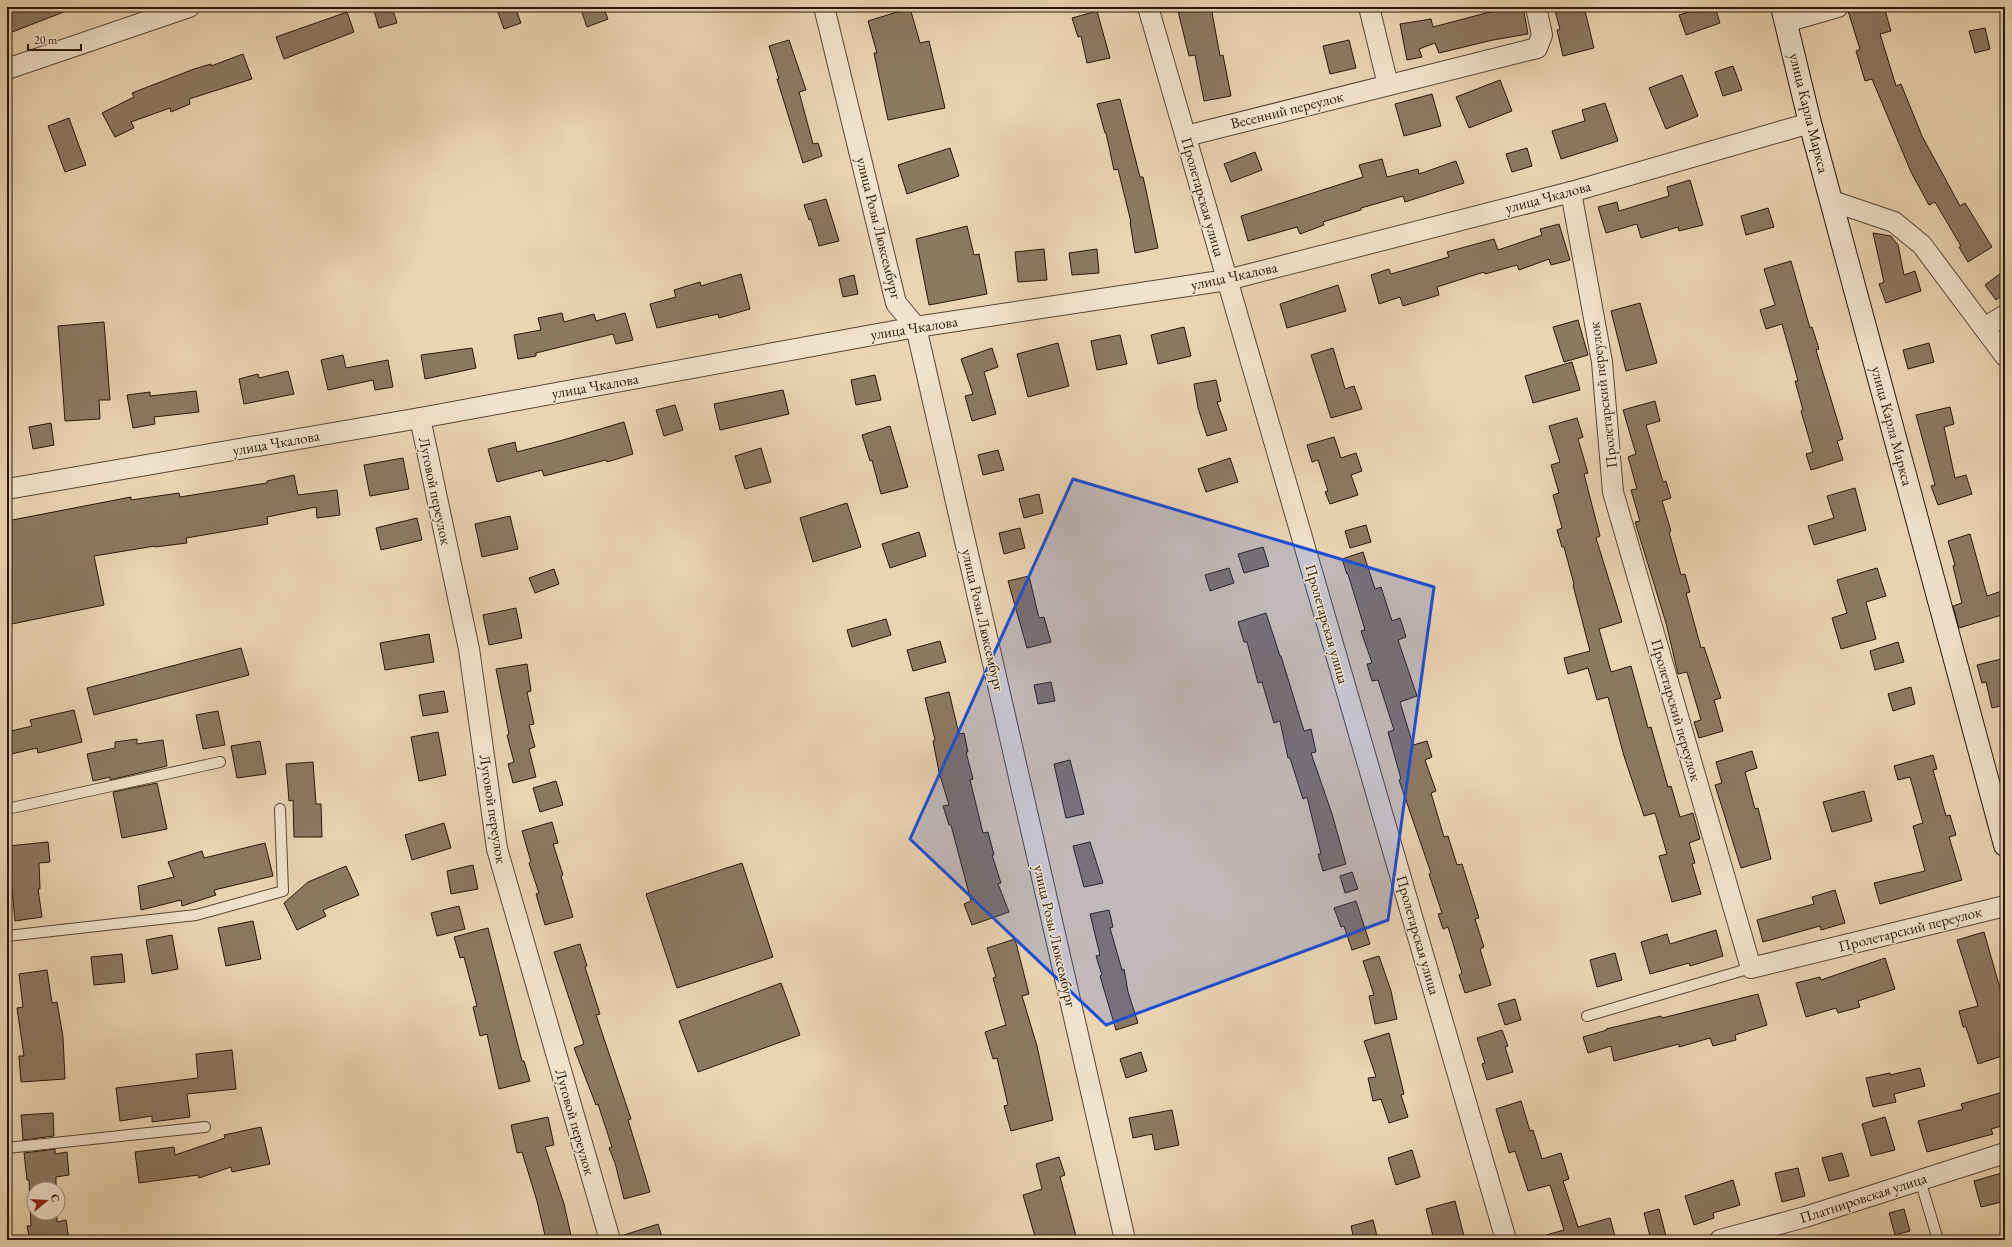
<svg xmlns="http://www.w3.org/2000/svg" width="2012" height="1247" viewBox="0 0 2012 1247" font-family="'EB Garamond',serif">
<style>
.building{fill:#8c7962;stroke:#27170b}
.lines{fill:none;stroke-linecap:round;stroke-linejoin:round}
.service-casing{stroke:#584635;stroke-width:12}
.minor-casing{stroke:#584635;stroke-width:22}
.secondary-casing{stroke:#27170b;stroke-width:24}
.service{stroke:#f1e3cd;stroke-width:10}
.minor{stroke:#f1e3cd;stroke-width:20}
.secondary{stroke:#f1e3cd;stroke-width:22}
.marked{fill:#1d4ed8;fill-opacity:0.2;stroke:#1d4ed8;stroke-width:3;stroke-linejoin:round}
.labels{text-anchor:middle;stroke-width:3;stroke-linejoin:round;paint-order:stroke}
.street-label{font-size:15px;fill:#27170b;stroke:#f1e3cd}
</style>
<rect width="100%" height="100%" fill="#ead4b2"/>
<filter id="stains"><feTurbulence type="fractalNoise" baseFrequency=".005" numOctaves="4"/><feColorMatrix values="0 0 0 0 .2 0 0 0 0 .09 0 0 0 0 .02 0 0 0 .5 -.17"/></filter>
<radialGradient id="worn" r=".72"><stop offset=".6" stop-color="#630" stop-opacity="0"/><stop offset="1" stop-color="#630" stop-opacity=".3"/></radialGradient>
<!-- building -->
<g class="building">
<polygon points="7,7 74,7 74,8 7,34"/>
<polygon points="373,7 392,7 397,23 379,28"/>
<polygon points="496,7 515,7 521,23 504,29"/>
<polygon points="580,7 603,7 608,19 587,27"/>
<polygon points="1177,7 1211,7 1220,56 1223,55 1231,96 1204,101 1195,55 1189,56"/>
<polygon points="1523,7 1528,34 1493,40 1439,53 1435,43 1419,49 1422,57 1407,60 1400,24 1431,19 1433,27 1486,13"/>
<polygon points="1554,7 1584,7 1594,48 1563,56 1557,30 1560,29"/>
<polygon points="1688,7 1715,7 1720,23 1686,35 1679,15 1689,12"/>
<polygon points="1861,7 1884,7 1891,31 1880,34 1896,86 1901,84 1922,136 1960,206 1965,203 1992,247 1968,262 1959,247 1961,246 1935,202 1929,205 1911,172 1872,79 1865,81 1856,51 1860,49 1848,11"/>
<polygon points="910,8 920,43 929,41 945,108 888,120 874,53 877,53 868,21"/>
<polygon points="1097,11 1110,58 1087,63 1081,36 1078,37 1072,18"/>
<polygon points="347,12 354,32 284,59 276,37"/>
<polygon points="1985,28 1990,49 1975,53 1969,31"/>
<polygon points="789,40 806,90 799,92 813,144 818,143 822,156 803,163 777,79 779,79 769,46"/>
<polygon points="1349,40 1356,68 1330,74 1323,46"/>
<polygon points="243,54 252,79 189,99 190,104 171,112 170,108 131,122 134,128 115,137 102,113 134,97 132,93 194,69 211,64 211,66"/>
<polygon points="1733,66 1742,90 1723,96 1715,72"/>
<polygon points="1682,75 1698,116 1666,129 1649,88"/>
<polygon points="1500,80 1512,111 1469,128 1456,97"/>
<polygon points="1432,94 1441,126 1404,136 1395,104"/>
<polygon points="1120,99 1140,177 1143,177 1146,190 1158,248 1135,253 1130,222 1131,222 1118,169 1114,170 1106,133 1105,133 1097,104"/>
<polygon points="1605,103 1618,141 1561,159 1552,131 1585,121 1582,110"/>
<polygon points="69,118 86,165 65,172 48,126"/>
<polygon points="950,148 959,176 907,194 898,165"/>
<polygon points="1527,148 1532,166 1512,172 1506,154"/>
<polygon points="1255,152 1262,170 1231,182 1224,164"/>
<polygon points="1382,159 1387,177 1418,169 1419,174 1456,161 1464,183 1405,202 1403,196 1361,208 1361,210 1323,222 1324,225 1300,234 1297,227 1248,241 1241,216 1363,177 1359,165"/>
<polygon points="1690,180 1703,225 1679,231 1678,227 1641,238 1637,224 1606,233 1598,207 1617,202 1619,211 1669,196 1667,187"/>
<polygon points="826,199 839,241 819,246 811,219 809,220 804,205"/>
<polygon points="1768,208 1774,227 1746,235 1741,216"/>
<polygon points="1559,224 1570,260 1551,265 1549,259 1519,270 1517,265 1485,274 1484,272 1437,287 1439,295 1403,306 1400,297 1379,304 1371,275 1389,269 1391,274 1449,257 1447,252 1494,239 1498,250 1542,235 1540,229"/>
<polygon points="967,226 974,255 979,254 987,294 929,305 916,239"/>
<polygon points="1873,233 1891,236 1898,245 1904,275 1915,271 1921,291 1886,303 1879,284 1884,282"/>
<polygon points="1044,249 1047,280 1018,282 1015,252"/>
<polygon points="1097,249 1099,273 1072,275 1069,253"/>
<polygon points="1791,261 1810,328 1812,327 1819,349 1816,350 1843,439 1837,441 1843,460 1811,470 1806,454 1813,452 1801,411 1803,410 1795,381 1798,381 1782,324 1766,329 1760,310 1775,305 1764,269"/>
<polygon points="2005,270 2005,293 1996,300 1985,285"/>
<polygon points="741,274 750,309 719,318 718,314 657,328 650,304 676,297 674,290 700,282 701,286"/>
<polygon points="854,275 858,294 843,297 839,279"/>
<polygon points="1338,285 1346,311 1287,328 1280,304"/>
<polygon points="1640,303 1657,363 1626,371 1611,311"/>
<polygon points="562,313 564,322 594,314 596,321 625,313 633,340 616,344 613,334 536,353 536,356 518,359 514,335 541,330 538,318"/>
<polygon points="1578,320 1588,355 1564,362 1553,327"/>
<polygon points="104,322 110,400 99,400 100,419 65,421 58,326"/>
<polygon points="1184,327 1191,356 1158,364 1151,335"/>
<polygon points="1120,335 1127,364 1097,370 1091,341"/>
<polygon points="1058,343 1069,386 1028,397 1017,354"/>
<polygon points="1929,343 1934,362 1908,369 1903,350"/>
<polygon points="472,348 476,368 425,379 421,355"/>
<polygon points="992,348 998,367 984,372 996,414 972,421 965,396 973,394 961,359"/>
<polygon points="1333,348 1345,389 1354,386 1362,409 1331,418 1311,355"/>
<polygon points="343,355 346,368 388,360 393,387 375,390 373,380 328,390 321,360"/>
<polygon points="1572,362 1580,390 1533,403 1525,376"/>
<polygon points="288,371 294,394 244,404 239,379 258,374 259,378"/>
<polygon points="875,375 881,400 856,405 851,380"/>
<polygon points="1216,380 1221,401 1217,402 1227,430 1207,436 1198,408 1194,384"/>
<polygon points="783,390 789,414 720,430 714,404"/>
<polygon points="196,391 199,412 154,417 155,424 133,428 127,395 150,392 150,396"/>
<polygon points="1655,401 1660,421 1646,425 1663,482 1666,481 1671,498 1662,501 1671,531 1669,532 1681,575 1685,574 1690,592 1686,593 1701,648 1704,647 1721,698 1714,700 1723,731 1699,738 1694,722 1701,720 1687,672 1678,674 1666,623 1635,522 1640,521 1631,490 1637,489 1628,457 1636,454 1623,410"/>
<polygon points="675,405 683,430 664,436 656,410"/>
<polygon points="1950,407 1954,424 1944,427 1955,478 1966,475 1972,494 1938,505 1931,486 1935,485 1916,415"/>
<polygon points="1577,418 1583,437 1578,439 1588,473 1584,474 1600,536 1596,538 1622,622 1599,629 1611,672 1631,666 1648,728 1651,727 1668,787 1671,786 1680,817 1693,813 1700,839 1689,843 1695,863 1692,864 1701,894 1672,902 1659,856 1667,854 1655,813 1644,816 1624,756 1608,697 1597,700 1588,668 1568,674 1564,658 1590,651 1573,585 1574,584 1564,547 1562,547 1557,530 1562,528 1553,495 1559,493 1551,465 1560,462 1549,426"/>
<polygon points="624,422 633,454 607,462 606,460 544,476 542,470 497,482 488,449 515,442 517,452 563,440"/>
<polygon points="51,423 54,445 33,449 29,427"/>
<polygon points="890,426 908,487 881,494 872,460 870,461 862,435"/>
<polygon points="1334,437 1341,458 1356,453 1362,471 1351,475 1358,495 1330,504 1325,492 1328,491 1318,460 1312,462 1307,445"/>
<polygon points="761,448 771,482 745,489 735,456"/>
<polygon points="998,450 1004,470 983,475 978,455"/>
<polygon points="403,458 409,489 370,496 364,465"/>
<polygon points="1230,458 1238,482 1206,492 1198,469"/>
<polygon points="294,475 298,495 337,490 340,515 317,518 316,507 267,517 268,524 186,538 187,543 155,547 155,546 94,556 104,605 7,625 7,521 131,497 131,500 179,493 180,497 267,483 267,481"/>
<polygon points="1855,488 1866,530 1814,545 1808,526 1834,518 1827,496"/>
<polygon points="1039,494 1043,513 1024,518 1019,499"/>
<polygon points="847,503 861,547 813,562 800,518"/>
<polygon points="510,516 518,549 482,557 475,524"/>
<polygon points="417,518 422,540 381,550 376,528"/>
<polygon points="1366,525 1371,542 1350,548 1345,531"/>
<polygon points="1020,528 1025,548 1004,554 999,533"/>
<polygon points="919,532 926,556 890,568 882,544"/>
<polygon points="1970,534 1987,596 2005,590 2005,614 1959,628 1953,606 1962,603 1953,566 1955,565 1948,541"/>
<polygon points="1263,547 1269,566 1244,573 1238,554"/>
<polygon points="1363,552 1375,589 1381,587 1392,621 1400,618 1406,637 1398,640 1417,696 1400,702 1413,745 1427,741 1432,757 1425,760 1436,791 1431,793 1444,837 1448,836 1457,865 1462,864 1479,918 1475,919 1484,947 1480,949 1491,985 1465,993 1459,975 1462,973 1448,927 1443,929 1438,914 1442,913 1429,874 1431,873 1399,780 1401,779 1388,732 1394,730 1378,680 1372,681 1367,664 1372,663 1361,631 1365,630 1348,574 1347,574 1342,559"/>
<polygon points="1229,568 1234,583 1210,591 1205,575"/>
<polygon points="1877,568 1886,596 1866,602 1876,639 1841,649 1832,618 1847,613 1837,580"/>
<polygon points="554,569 559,584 535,593 529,578"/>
<polygon points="1029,576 1039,618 1044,617 1051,642 1027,648 1008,581"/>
<polygon points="516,608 522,638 489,645 483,615"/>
<polygon points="1266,613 1280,656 1281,656 1304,731 1311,729 1316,752 1311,753 1332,814 1346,864 1323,871 1318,854 1321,854 1307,797 1303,799 1290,758 1288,758 1280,721 1274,723 1262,682 1258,683 1247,642 1244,642 1238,622"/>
<polygon points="886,619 891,635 852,647 847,630"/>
<polygon points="429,634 434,662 385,670 380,643"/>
<polygon points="940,641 946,662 913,671 907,650"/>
<polygon points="1898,642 1904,662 1875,670 1870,651"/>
<polygon points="241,648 249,675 94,715 87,688"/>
<polygon points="2005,658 2005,705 1992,708 1986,682 1982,683 1977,665"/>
<polygon points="527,664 531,691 527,692 534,724 529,725 535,747 529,749 536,777 513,783 508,764 514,762 507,735 509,734 496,669"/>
<polygon points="1051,682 1055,701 1038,704 1034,685"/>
<polygon points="1911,687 1915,704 1893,711 1888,694"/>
<polygon points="444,691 448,712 423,716 419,695"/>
<polygon points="949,692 959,734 964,733 968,752 966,752 973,779 970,780 983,833 988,832 994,855 992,855 1001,883 998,884 1009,912 972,925 964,904 971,901 951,825 949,825 943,806 949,805 939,772 933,741 935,740 925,698"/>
<polygon points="74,710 82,742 38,753 37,748 7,755 7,732 32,726 30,720"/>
<polygon points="218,711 225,745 203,749 196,715"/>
<polygon points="438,732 446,775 419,781 411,737"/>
<polygon points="137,739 137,744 163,740 167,766 110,780 110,777 93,781 87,754 115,748 115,742"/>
<polygon points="260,741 266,774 237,778 231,746"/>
<polygon points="1752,751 1757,768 1745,772 1755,809 1758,808 1771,859 1741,868 1715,785 1722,783 1716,762"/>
<polygon points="1933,755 1937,769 1933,770 1946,816 1950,815 1956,835 1949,837 1962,880 1880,904 1874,883 1925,871 1913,826 1923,823 1910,777 1898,780 1894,766"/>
<polygon points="1070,760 1084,814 1066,818 1054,764"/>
<polygon points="313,762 316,804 321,804 322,837 294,837 293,800 289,801 286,764"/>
<polygon points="556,781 563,805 540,812 533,788"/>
<polygon points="157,783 167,829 122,838 113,792"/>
<polygon points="1864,791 1872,821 1832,832 1823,802"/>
<polygon points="552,822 558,843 553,844 563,875 561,876 573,917 545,925 536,894 539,893 529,863 531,862 522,831"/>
<polygon points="444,823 451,848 412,860 405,835"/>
<polygon points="48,842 50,862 39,863 40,889 38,889 42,917 15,921 8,846"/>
<polygon points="1090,842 1103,883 1084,887 1073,846"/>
<polygon points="265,843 273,876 214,890 216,895 182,906 181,900 141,910 138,886 174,877 168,862 202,851 204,858"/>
<polygon points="742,863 773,957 677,988 646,894"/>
<polygon points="473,865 478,889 451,894 447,871"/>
<polygon points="346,866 359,895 323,910 326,916 297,930 284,903 308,882"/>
<polygon points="1352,872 1358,889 1345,893 1340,876"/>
<polygon points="1835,890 1845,923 1821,930 1820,926 1763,942 1757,920 1814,904 1812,897"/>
<polygon points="1356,901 1370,944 1352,950 1344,926 1341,927 1334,908"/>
<polygon points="459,906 465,929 437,936 431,913"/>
<polygon points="1109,910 1113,927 1110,928 1122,970 1124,969 1128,992 1138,1023 1116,1030 1100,976 1102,975 1096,956 1100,955 1090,914"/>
<polygon points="253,921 261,959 226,966 218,928"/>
<polygon points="488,928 522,1061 524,1061 530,1081 499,1089 487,1034 480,1036 473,1007 477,1006 464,957 460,958 454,937"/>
<polygon points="1716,930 1723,956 1690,966 1689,963 1650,974 1641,942 1667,934 1670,944"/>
<polygon points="1984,932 2005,1006 2005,1055 1978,1064 1966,1027 1963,1027 1959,1011 1978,1006 1957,940"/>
<polygon points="172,935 178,969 152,974 146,940"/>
<polygon points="1015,939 1029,994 1022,996 1037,1046 1053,1120 1011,1131 1004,1106 1008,1105 997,1058 993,1059 985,1032 1006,1025 993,978 996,977 987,948"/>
<polygon points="580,944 587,966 585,967 600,1014 596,1015 631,1119 628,1120 650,1192 624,1199 615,1163 609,1148 612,1147 598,1104 596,1105 574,1048 584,1044 554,952"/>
<polygon points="1615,953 1622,980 1597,987 1590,960"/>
<polygon points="122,954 125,982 94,985 91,957"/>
<polygon points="1379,956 1391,991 1397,1019 1375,1024 1369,996 1374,995 1363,961"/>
<polygon points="1885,958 1895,989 1858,1001 1860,1007 1838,1013 1836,1008 1806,1017 1796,983 1820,977 1821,980"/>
<polygon points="47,970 52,1003 57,1002 63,1037 65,1079 21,1082 19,1056 24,1056 17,1008 23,1007 19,974"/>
<polygon points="781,983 800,1035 698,1072 679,1021"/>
<polygon points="1758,994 1767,1025 1735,1035 1736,1040 1713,1046 1710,1038 1679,1047 1679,1044 1614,1061 1611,1046 1588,1053 1583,1037 1607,1030 1606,1029 1661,1016 1662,1018"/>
<polygon points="1515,999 1521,1020 1505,1025 1498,1004"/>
<polygon points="1502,1030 1508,1046 1505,1047 1513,1072 1487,1080 1482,1064 1485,1063 1477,1038"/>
<polygon points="1389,1033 1404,1094 1401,1095 1408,1117 1389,1123 1381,1099 1373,1101 1368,1078 1376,1077 1364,1041"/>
<polygon points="232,1050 236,1089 187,1094 190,1117 152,1122 152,1116 120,1121 116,1088 198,1078 196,1054"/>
<polygon points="1141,1052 1147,1071 1126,1078 1120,1059"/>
<polygon points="1920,1068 1925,1086 1894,1094 1896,1102 1873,1107 1866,1078 1890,1073 1890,1075"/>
<polygon points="2000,1093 2005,1111 2005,1125 1991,1129 1993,1134 1927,1152 1918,1121 1963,1109 1961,1104"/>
<polygon points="1521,1101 1530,1131 1533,1130 1542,1159 1561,1153 1569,1179 1563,1181 1578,1227 1610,1218 1616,1240 1546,1240 1546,1235 1564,1230 1550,1185 1528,1191 1515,1151 1509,1153 1496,1109"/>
<polygon points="1172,1110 1179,1145 1155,1150 1152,1134 1133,1138 1129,1118"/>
<polygon points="53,1113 54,1136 23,1140 21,1115"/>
<polygon points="548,1117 554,1145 545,1147 564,1204 572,1240 546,1240 537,1201 522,1152 517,1153 511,1125"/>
<polygon points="1885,1117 1895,1150 1871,1156 1862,1124"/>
<polygon points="261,1127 270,1164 232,1172 231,1167 199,1178 198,1175 139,1183 135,1152 174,1147 175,1155 225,1138 224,1135"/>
<polygon points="55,1149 55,1154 67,1152 69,1175 56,1177 56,1189 34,1189 34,1213 57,1213 57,1222 66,1220 69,1240 30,1240 27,1226 31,1226 29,1180 27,1180 24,1153"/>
<polygon points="1412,1150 1420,1177 1396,1185 1388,1158"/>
<polygon points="1842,1153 1849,1176 1829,1181 1822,1158"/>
<polygon points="1059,1157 1065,1175 1060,1177 1077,1240 1036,1240 1023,1195 1042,1189 1036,1164"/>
<polygon points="1798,1168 1805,1196 1782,1202 1775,1173"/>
<polygon points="2005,1172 2005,1201 1981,1207 1974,1181"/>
<polygon points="1733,1180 1740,1205 1713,1213 1714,1218 1694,1225 1685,1196"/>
<polygon points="1455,1201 1465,1240 1434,1240 1426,1209"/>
<polygon points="1659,1209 1666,1236 1651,1240 1644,1213"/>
<polygon points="1904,1209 1910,1231 1895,1235 1889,1213"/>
<polygon points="1373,1220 1378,1240 1354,1240 1351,1226"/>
<polygon points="658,1224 663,1240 621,1240 621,1236"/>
</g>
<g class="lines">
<!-- service casing -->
<g class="service-casing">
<g id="service">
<polyline points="7,809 220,762"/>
<polyline points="7,936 196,915 283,891 280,809"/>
<polyline points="1587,1016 1751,968"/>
<polyline points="7,1148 205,1127"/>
<polyline points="1920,1180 1938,1240"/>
</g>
</g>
<!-- minor casing -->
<g class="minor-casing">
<g id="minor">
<polyline points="824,7 896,303 916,327 1125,1240"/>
<polyline points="1148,7 1506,1240"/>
<polyline points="1369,7 1388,85"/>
<polyline points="1786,22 1838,7"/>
<polyline points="7,69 189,7"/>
<polyline points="1186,136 1537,48 1542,35 1536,7"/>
<polyline points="1571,192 1602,362 1613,492 1751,968 2005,906"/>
<polyline points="1832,201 1894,222 1922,245 2005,356"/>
<polyline points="1984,328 2005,315"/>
<polyline points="420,418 469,649 497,849 610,1240"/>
<polyline points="7,489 420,418 916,327 1227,280 1571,192 1810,123"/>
<polyline points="1720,1240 1805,1217 2005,1153"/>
</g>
</g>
<!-- secondary casing -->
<g class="secondary-casing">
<polyline id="secondary" points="1782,7 1810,123 2005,845"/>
</g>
<!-- service -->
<use href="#service" class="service"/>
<!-- minor -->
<use href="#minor" class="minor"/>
<!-- secondary -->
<use href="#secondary" class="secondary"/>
</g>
<!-- marked area -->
<path class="marked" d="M1073,479L1434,587L1388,920L1106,1025L910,839Z"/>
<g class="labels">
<!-- street labels -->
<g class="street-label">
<text transform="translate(1287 110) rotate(-14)" y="5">Весенний переулок</text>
<text transform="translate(1809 113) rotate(76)" y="5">улица Карла Маркса</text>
<text transform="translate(1203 197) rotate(74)" y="5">Пролетарская улица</text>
<text transform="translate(1548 197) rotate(-15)" y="5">улица Чкалова</text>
<text transform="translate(879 228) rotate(76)" y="5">улица Розы Люксембург</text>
<text transform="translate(1234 276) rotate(-12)" y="5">улица Чкалова</text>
<text transform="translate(914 328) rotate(-9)" y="5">улица Чкалова</text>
<text transform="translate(595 386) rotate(-10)" y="5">улица Чкалова</text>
<text transform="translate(1603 395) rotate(-97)" y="5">Пролетарский переулок</text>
<text transform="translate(1892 426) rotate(75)" y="5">улица Карла Маркса</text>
<text transform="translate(276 443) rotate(-10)" y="5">улица Чкалова</text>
<text transform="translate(435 491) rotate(78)" y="5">Луговой переулок</text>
<text transform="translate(983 620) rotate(77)" y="5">улица Розы Люксембург</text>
<text transform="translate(1327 624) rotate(74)" y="5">Пролетарская улица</text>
<text transform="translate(1676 710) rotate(74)" y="5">Пролетарский переулок</text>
<text transform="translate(493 809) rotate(81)" y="5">Луговой переулок</text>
<text transform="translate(1910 929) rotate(-14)" y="5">Пролетарский переулок</text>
<text transform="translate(1418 935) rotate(74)" y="5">Пролетарская улица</text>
<text transform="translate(1055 936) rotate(77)" y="5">улица Розы Люксембург</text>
<text transform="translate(575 1122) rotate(74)" y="5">Луговой переулок</text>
<text transform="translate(1863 1198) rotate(-18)" y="5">Платнировская улица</text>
</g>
</g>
<!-- margin -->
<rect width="2012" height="1247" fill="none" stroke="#ead4b2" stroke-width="24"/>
<rect x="8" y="8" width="1996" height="1231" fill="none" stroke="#27170b" stroke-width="2"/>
<rect x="12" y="12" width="1988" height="1223" fill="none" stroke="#27170b"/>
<!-- north arrow -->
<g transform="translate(46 1201) rotate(72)"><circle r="19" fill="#f1e3cd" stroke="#a0917f"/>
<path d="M0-3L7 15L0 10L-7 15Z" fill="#8f2418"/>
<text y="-6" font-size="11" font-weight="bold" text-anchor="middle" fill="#27170b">С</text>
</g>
<!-- scale -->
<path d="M28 44v6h53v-6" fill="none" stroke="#27170b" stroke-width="2"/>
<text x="34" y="44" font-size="12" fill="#27170b" stroke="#f1e3cd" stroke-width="3" paint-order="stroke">20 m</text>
<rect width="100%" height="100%" filter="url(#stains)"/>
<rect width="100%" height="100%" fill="url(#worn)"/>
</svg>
